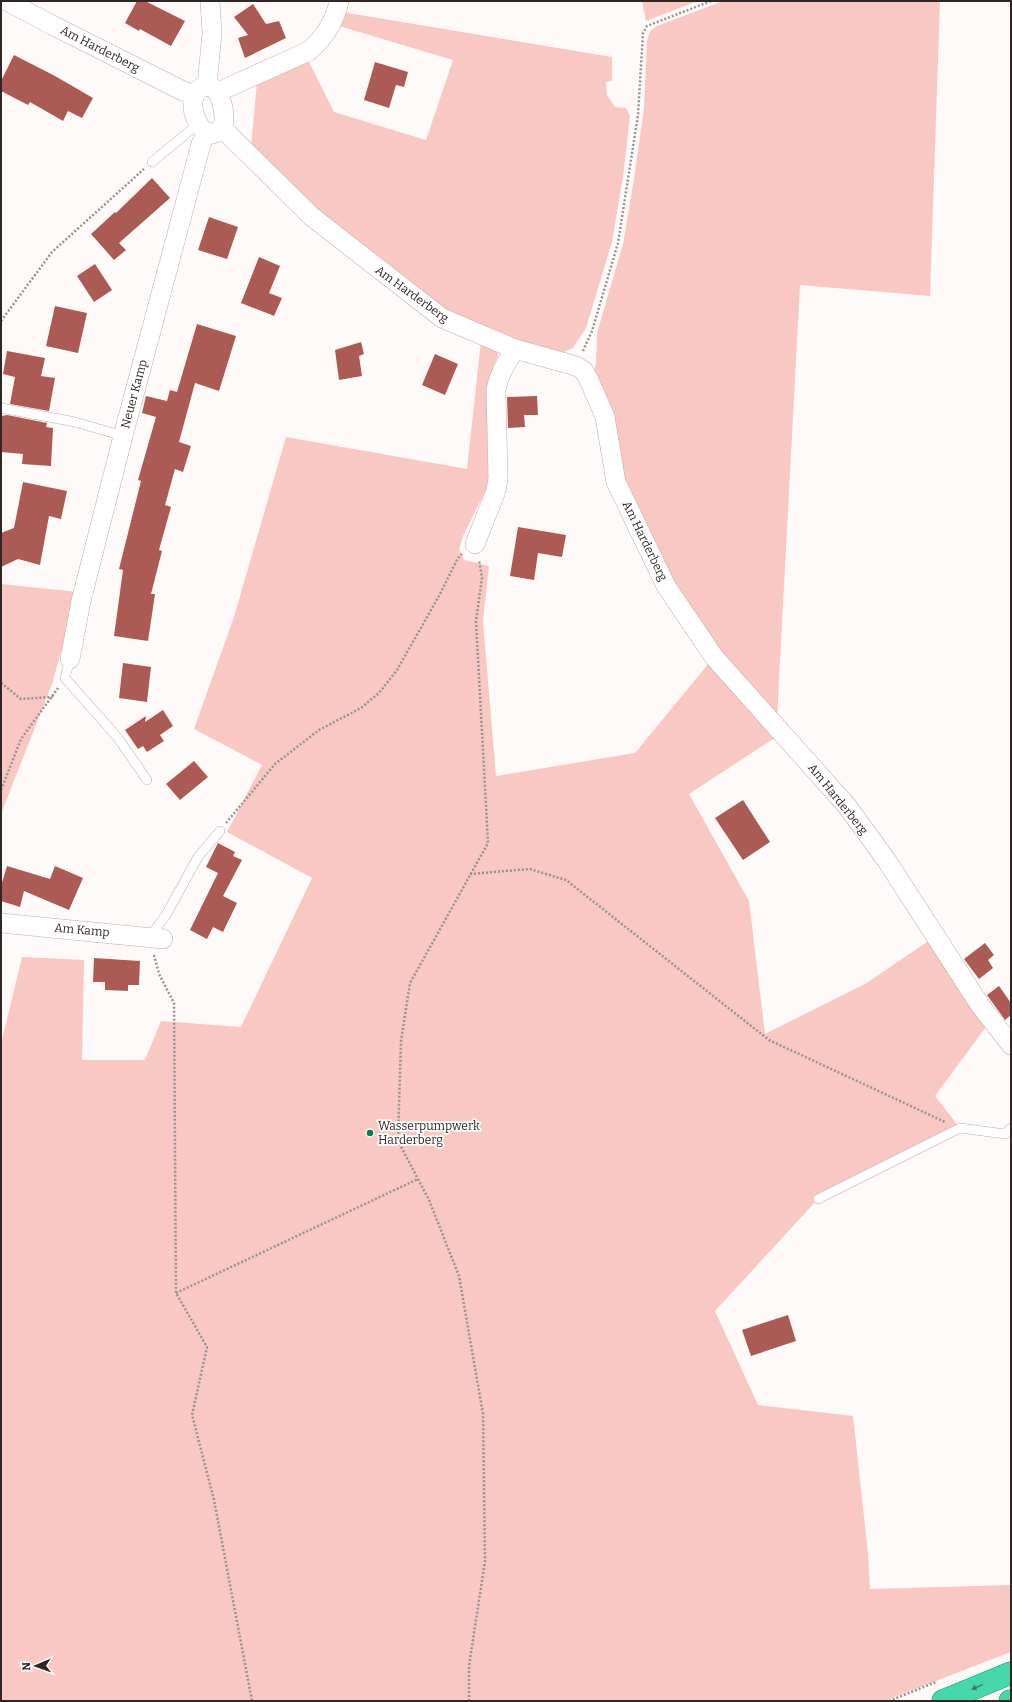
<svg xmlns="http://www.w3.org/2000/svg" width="1012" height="1702" viewBox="0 0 1012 1702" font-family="Bitter,serif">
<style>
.green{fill:#f9c8c3}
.building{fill:#ac5a54}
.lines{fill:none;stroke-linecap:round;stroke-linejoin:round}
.service-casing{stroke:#bfacaa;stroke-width:10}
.minor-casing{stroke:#bfacaa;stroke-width:20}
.trunk-casing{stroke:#20946e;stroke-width:23}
.path{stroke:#989392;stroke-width:2.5;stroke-dasharray:2 2;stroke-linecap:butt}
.service{stroke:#fff;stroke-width:9}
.minor{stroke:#fff;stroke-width:19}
.trunk{stroke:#46d8aa;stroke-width:22}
.oneway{fill:#3a8068}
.poi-dot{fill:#077b57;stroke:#fff;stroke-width:1.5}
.labels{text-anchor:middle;stroke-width:3.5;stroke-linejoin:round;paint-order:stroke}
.street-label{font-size:12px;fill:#2e2726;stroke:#fff}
.poi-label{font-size:12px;fill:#2e2726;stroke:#fff;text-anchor:start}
</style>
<rect width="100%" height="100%" fill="#fefafa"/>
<!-- green -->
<g class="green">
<polygon points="642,1 698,1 646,21"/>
<polygon points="723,1 940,1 930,296 800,285 776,737 689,794 749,901 765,1034 865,984 930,940 986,1027 935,1096 960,1128 818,1199 715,1311 758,1405 853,1416 868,1553 870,1589 1011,1585 1011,1652 884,1701 1,1701 1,1044 22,957 84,960 82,1060 145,1060 161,1021 241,1027 312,878 227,832 262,765 194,729 234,617 286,437 467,469 481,341 497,349 498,356 493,366 489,388 489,484 463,536 459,549 464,560 489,566 483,621 496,776 635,753 714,657 616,482 593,372 596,364 597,333 623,244 634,179 644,108 647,40 650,31 657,26"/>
<polygon points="342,12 612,57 612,81 606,82 607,95 615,107 626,108 630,116 623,177 612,242 586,328 573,348 564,352 548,350 444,314 314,211 251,147 257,82 308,60 334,112 426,140 453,60 339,26"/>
<polygon points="1,584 78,592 52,684 1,814"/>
</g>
<!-- building -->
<g class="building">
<polygon points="137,1 145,1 185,21 171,46 140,29 139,31 125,23"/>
<polygon points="253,4 266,24 279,21 286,38 245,58 238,38 248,35 234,17"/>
<polygon points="14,55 55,76 93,98 82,118 68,111 63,121 30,102 28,105 1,91 1,81"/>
<polygon points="375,62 408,72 404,87 396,85 389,108 364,100"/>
<polygon points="152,178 170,198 119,243 126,250 114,260 91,234 115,212 116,213"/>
<polygon points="209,217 238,227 227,259 198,250"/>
<polygon points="259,257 280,266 269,293 282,298 274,316 241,303"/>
<polygon points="95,264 112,290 94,302 77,276"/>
<polygon points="55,306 87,313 78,353 46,346"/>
<polygon points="197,324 236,336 219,391 195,383 179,442 191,446 183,472 175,469 165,505 171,507 159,550 162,551 151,594 155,594 148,641 114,636 123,570 119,569 141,481 138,480 156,417 142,413 146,396 167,401 170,390 177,392"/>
<polygon points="361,342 364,354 359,356 362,376 339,380 335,350"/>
<polygon points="7,351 45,358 41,376 55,378 49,411 10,404 15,377 3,374"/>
<polygon points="435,354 458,364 445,395 422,385"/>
<polygon points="537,396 538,415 524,415 525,427 508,428 507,397"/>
<polygon points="7,415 47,423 46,427 53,428 51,466 22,464 23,454 1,452 1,416"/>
<polygon points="23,482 67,491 61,519 49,516 40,565 18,559 1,567 1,533 14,528"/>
<polygon points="518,527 566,535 562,557 538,553 534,580 510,576"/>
<polygon points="123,663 151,667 147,702 119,698"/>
<polygon points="163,710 173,726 160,735 164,741 147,752 143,746 138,749 125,730 146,716 145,722"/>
<polygon points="194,761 208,777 180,800 166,784"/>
<polygon points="743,800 770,842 743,860 715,818"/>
<polygon points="218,843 235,852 233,856 242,860 223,896 237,903 223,932 213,927 207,939 190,930 218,873 206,867"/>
<polygon points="7,866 50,879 55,866 83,878 69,910 24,891 20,907 1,901 1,886"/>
<polygon points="985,943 994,955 988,960 993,968 979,979 964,959"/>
<polygon points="94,958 140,961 139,985 128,985 128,991 105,990 105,982 93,982"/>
<polygon points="999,986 1011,1003 1011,1015 1005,1020 987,995"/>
<polygon points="788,1315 796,1341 751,1356 742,1330"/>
</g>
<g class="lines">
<!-- service casing -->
<g class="service-casing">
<g id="service">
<polyline points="152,162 198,124"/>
<polyline points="1,408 75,422 123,436"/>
<polyline points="70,659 65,678 118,738 147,780"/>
<polyline points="150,937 166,915 198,857 220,831"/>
<polyline points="818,1199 960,1128 1005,1134 1011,1128"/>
</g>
</g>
<!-- minor casing -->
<g class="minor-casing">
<g id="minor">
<polyline points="7,1 54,26 183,91 194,95"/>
<path d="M207,86C211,87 215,88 217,92C222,98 227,121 222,127C203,154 176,91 207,86Z"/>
<polyline points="207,86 212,33 210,1"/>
<path d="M218,92L309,51C325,37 335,22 339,1"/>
<polyline points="222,128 311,216 442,318 515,349 576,366 584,371 589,380 605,417 616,482 666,586 714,657 847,806 887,861 980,1005 1011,1045"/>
<path d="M475,544L496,491L498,478L496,390C499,373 506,364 515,349"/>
<polyline points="70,659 81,601 123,436 201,144 207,132"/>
<polyline points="1,923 163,939"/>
</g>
</g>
<!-- trunk casing -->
<g class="trunk-casing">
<g id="trunk">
<polyline points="943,1701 1011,1673"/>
<polyline points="1010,1701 1011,1701"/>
</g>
</g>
<!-- path -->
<g class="path">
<polyline points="1,321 52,252 144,169"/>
<polyline points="583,351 592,331 618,243 638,115 643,33 647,26 711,1"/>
<polyline points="1,683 21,699 53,697"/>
<polyline points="1,790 21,739 58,688"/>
<polyline points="226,823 275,764 319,730 361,708 379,693 397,670 439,596 458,558 462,554"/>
<polyline points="470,874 530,869 566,880 769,1040 945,1122"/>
<polyline points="154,955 159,974 174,1003 176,1293 207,1347 192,1415 214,1500 252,1701"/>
<polyline points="176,1293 418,1179"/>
<polyline points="469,1701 469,1666 485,1561 483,1414 459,1276 429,1200 398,1141 401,1041 410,983 488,843 476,621 482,578 479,560"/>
<polyline points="889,1701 936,1682"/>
</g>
<!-- service -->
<use href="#service" class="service"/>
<!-- minor -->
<use href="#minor" class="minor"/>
<!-- trunk -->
<use href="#trunk" class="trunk"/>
</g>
<!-- one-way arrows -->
<defs><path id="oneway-solid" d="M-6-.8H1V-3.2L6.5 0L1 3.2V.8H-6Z"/></defs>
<use class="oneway" href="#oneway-solid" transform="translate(977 1687) rotate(158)"/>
<!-- markers -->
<circle class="poi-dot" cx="370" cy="1133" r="4"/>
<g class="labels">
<!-- street labels -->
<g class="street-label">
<text transform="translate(100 49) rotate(27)" y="4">Am Harderberg</text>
<text transform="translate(412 294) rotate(36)" y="4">Am Harderberg</text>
<text transform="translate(134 394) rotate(-75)" y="4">Neuer Kamp</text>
<text transform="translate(645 541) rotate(64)" y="4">Am Harderberg</text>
<text transform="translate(838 799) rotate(51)" y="4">Am Harderberg</text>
<text transform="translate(82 930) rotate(5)" y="4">Am Kamp</text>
</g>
<!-- poi labels -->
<g class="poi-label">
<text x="378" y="1130">Wasserpumpwerk<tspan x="378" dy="14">Harderberg</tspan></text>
</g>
</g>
<!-- border -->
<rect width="1012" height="1702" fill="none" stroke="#2e2726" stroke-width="4"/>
<!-- north arrow -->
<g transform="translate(36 1666) rotate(268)" stroke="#ffffff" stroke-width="3" paint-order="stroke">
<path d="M0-3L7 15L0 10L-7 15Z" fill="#2e2726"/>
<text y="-6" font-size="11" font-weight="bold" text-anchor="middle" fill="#2e2726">N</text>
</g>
</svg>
